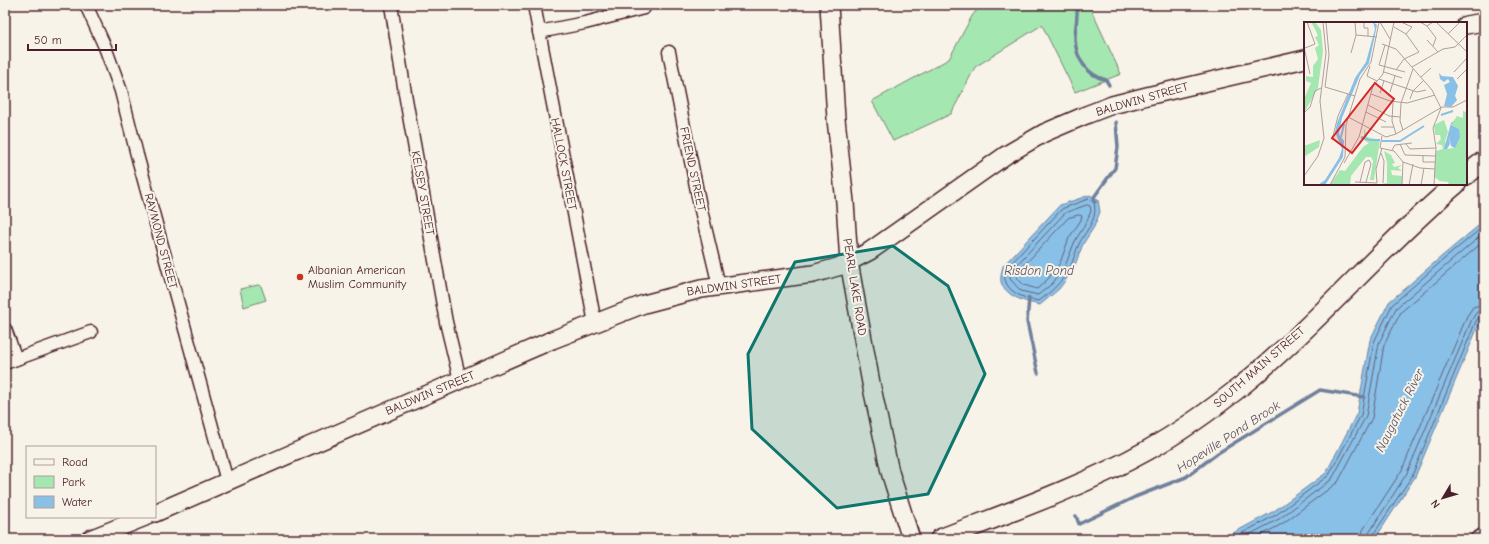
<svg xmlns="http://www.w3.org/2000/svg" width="1489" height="544" viewBox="0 0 1489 544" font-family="'Comic Neue',sans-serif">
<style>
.green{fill:#a5e7b1;stroke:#78836e}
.water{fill:#89c0e7;stroke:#70809c}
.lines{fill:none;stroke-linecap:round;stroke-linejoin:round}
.shore{stroke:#635f76;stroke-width:1}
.stream{stroke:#70809c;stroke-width:3.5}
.street-casing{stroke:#4a1f2b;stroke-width:15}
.secondary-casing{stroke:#4a1f2b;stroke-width:20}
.primary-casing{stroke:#4a1f2b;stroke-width:22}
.street{stroke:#f7f3e8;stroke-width:12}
.secondary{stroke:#f7f3e8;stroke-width:17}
.primary{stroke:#f7f3e8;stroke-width:19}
.marked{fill:#0f766e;fill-opacity:0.2;stroke:#0f766e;stroke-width:3;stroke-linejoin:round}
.poi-dot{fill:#c8321e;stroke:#f7f3e8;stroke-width:1.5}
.labels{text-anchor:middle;stroke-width:4;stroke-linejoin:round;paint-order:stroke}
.street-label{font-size:12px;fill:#4a1f2b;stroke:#f7f3e8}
.poi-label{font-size:12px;fill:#4a1f2b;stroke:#f7f3e8;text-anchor:start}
.water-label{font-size:13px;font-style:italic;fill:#5d4f63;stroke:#f7f3e8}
.inset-river{fill:none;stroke:#89c0e7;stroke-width:2}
.inset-road{fill:none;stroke:#b29e9c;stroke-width:1}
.view{fill:#d62828;fill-opacity:0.15;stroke:#d62828;stroke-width:2}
.inset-edge{fill:none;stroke:#4a1f2b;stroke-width:2}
</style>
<rect width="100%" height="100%" fill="#f7f3e8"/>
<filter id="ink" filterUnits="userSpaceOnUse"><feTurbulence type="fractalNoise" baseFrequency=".025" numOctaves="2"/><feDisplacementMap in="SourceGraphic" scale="8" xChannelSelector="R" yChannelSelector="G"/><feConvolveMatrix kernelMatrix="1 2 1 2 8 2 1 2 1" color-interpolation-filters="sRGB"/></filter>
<g filter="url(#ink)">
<!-- green -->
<g class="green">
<polygon points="981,5 1089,5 1121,74 1075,92 1042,25 975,67 951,114 893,141 872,101 949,59 972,16"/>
<polygon points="258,285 261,286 266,300 244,307 240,289"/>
</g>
<!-- water -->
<g class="water">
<path d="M1090,195L1098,200L1100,212L1094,227L1083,244L1073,270L1059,289L1040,305C1026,302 1006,297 1001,282C1000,277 1002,271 1003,266L1060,205Z"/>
<polygon points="1484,221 1484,317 1480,322 1415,477 1375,539 1222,539 1274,511 1326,473 1357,413 1370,340 1389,302 1441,257"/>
</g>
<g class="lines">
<!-- shore -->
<g class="shore">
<path d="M1089,199L1094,203C1098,219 1087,229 1080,242C1075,251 1074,261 1069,269C1062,282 1051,292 1039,301C1027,299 1009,294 1005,280C1004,276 1006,271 1007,268L1062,209Z"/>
<polygon points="1087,205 1090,206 1091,211 1086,223 1075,241 1065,266 1053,283 1038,295 1021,291 1010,279 1012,270 1065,213"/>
<polygon points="1079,215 1082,216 1081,220 1069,238 1060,263 1048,279 1037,289 1024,285 1017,278 1017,273 1068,218"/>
<polyline points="1231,539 1276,515 1329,475 1361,415 1374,342 1392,305 1443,260 1484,226"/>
<polyline points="1241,539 1279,519 1332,479 1366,416 1379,343 1396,308 1484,233"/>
<polyline points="1254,539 1282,524 1338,482 1372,418 1384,345 1401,312 1484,241"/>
<polyline points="1361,539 1363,530 1402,470 1467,316 1473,307 1484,304"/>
<polyline points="1367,539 1369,533 1407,473 1472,319 1477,312 1484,310"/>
<polyline points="1372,539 1373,535 1412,476 1476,321 1480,316 1484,315"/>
</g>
<!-- stream -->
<g class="stream">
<path d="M1077,5C1078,17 1075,28 1075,39C1076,59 1087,75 1106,80L1109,85"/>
<polyline points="1095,202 1094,197 1115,168 1118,147 1116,122"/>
<polyline points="1029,298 1027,322 1038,373"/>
<polyline points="1076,516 1079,524 1135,497 1186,477 1218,453 1320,390 1364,397"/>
</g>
<!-- street casing -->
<g class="street-casing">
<g id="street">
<polyline points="86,5 105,47 121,91 137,155 227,481"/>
<polyline points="391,5 406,99 446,322 460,380"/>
<polyline points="534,5 595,323"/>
<polyline points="539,32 585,23 644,8"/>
<polyline points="669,52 700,206 719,286"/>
<polyline points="5,329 16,359"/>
<polyline points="5,363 91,332"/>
<polyline points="1476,539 1484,534"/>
</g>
</g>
<!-- secondary casing -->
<g class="secondary-casing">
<g id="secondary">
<polyline points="829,5 836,119 845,202 849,262 871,383 890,472 911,539"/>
<polyline points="1466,25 1484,22"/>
<polyline points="155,513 552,340 644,304 701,289 813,274 841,266 870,251 1006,155 1044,133 1086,115 1112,105 1147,96 1305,59"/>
<polyline points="90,539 145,517"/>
</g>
</g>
<!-- primary casing -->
<g class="primary-casing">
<g id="primary">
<polyline points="1466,175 1484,161"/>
<path d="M940,539C1010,512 1082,487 1148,450C1180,432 1211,410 1240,387C1317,325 1380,248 1456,184"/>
</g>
</g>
<!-- street -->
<use href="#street" class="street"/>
<!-- secondary -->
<use href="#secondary" class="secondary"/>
<!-- primary -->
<use href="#primary" class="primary"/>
</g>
</g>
<!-- marked area -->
<path class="marked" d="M893,246L948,286L985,374L928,494L837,508L752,429L748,354L795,262Z"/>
<!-- markers -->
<circle class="poi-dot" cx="300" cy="277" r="4"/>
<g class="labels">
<!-- street labels -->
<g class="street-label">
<text transform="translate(1142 99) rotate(-16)" y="4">BALDWIN STREET</text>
<text transform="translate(564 164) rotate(79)" y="4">HALLOCK STREET</text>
<text transform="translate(693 169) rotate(78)" y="4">FRIEND STREET</text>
<text transform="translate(423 193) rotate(80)" y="4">KELSEY STREET</text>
<text transform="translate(161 241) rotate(75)" y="4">RAYMOND STREET</text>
<text transform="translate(734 285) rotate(-8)" y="4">BALDWIN STREET</text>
<text transform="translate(855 287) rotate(81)" y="4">PEARL LAKE ROAD</text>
<text transform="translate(1259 367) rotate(-41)" y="4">SOUTH MAIN STREET</text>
<text transform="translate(430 393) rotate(-23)" y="4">BALDWIN STREET</text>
</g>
<!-- poi labels -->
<g class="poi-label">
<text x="308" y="274">Albanian American<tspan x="308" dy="14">Muslim Community</tspan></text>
</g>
<!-- water labels -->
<g class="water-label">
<text x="1039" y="275">Risdon Pond</text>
<text transform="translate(1399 410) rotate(-63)" y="5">Naugatuck River</text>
<text transform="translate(1228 436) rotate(-33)" y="5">Hopeville Pond Brook</text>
</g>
</g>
<!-- overview -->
<g transform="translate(1304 22)">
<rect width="163" height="163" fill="#f7f3e8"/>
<path d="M7,0H11L17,8L19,29L14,66L1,89L0,77L7,61L2,59V54L9,55V44L14,37L11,26L15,23L11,15L14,14L12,9ZM159,88L160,90L163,89V163H145L144,160L136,159L130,155L132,129L139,127L138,123L132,122L137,117L136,113H131L130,103L140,98L144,110L141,119L143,127L149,126L155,117V107L147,103L153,94L159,96ZM60,106L63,115L76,118L70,158H66L69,139L67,135H62L47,154L46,163H26L36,148L41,149L59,125L65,121L56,116L60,114ZM16,118L15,125L0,135V124ZM80,129L87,133L91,141L88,142L90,145L98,143L94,146L98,149L87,148L88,153L98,154V163H72L83,161V141Z" fill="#a5e7b1"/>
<path d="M69,0L73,3L65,41L56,53L38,96L35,112L40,119L39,135L21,163H14L21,158L35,136L38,127L31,110L33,101L51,56L62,40L71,7ZM135,51L138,54L149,55L154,64L151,74L153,78L147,85L140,84L143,72L140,63L146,60L144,57L140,60L136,57ZM151,98L147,103L155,107L156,115L151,126L147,124L145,114L146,122L143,127H140L147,101Z" fill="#89c0e7"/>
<path class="inset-river" d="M137,93L149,89M37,115L40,102M57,115L65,118H76M78,119H96L120,104"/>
<path class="inset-road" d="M22,0L25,33L21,65L51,74M76,0L86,17M97,0L108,5L102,12M116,0L123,4L129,0M132,0L163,30M60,1V6H64V14M123,4L132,16L129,24M90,5L102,12L115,30L100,37L92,48M144,12L156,0M52,13L73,15M123,18L134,30M78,22L92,27L128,68L137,86M81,23L75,43L101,50M0,25L6,52M1,26L11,22L3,0M47,31L52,13L51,0M66,44L63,54L73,59M108,45L139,27L151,25L163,13M80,50L98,56M150,50L163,36M117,55L127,46M75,57L113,70L122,68M153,57L163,47M86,70L91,54M76,71L80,59M67,72L86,79L103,81L131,73M106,77L109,69L120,58M89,80L88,99L92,112M64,83L85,94L96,95M62,90L82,100M0,91L6,85L11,69L17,66M44,95L82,115L92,112L138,85H149L163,78M77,105H90M99,108L96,99L97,81L109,47M78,114L76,126L90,129L99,140L116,146L131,147M28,118L34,94L44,72M96,122L101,133L131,134M102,122L106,127L132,126M88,128L91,123L108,121M77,131L80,139L79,161M119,134V140H131M40,141L55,115L69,64L79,52L90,0M0,154L14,134L20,116L16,79L22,31L19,0M51,160L73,161L72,147L78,126M56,160L61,140L65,138L67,142L62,160M26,163L41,135L42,103L56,57L67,40L75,0M98,163L99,140M105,163L109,142M117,163L120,146M130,163L132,126L129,106L137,86"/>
<path class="view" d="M71,61L90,77L48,131L28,116Z"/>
<rect width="163" height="163" class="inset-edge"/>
</g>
<!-- margin -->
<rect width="1489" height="544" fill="none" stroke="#f7f3e8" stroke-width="20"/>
<rect x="10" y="10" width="1469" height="524" fill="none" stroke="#4a1f2b" stroke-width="1.5" filter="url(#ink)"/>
<!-- legend -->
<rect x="26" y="446" width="130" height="72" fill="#f7f3e8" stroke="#b29e9c"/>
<rect x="34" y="459" width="20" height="6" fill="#f7f3e8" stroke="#b29e9c"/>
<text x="62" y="466" font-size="12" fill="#4a1f2b">Road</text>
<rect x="34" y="476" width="20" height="12" fill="#a5e7b1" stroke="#b29e9c"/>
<text x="62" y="486" font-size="12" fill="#4a1f2b">Park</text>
<rect x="34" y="496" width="20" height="12" fill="#89c0e7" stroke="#b29e9c"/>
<text x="62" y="506" font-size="12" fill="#4a1f2b">Water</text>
<!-- north arrow -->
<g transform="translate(1443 498) rotate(232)" stroke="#f7f3e8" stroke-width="3" paint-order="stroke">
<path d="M0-3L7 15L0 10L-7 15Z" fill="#4a1f2b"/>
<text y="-6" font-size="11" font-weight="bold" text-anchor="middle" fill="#4a1f2b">N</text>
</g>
<!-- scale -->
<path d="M28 44v6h88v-6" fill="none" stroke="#4a1f2b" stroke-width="2"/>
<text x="34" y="44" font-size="12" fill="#4a1f2b" stroke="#f7f3e8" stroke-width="3" paint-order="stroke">50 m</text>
</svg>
